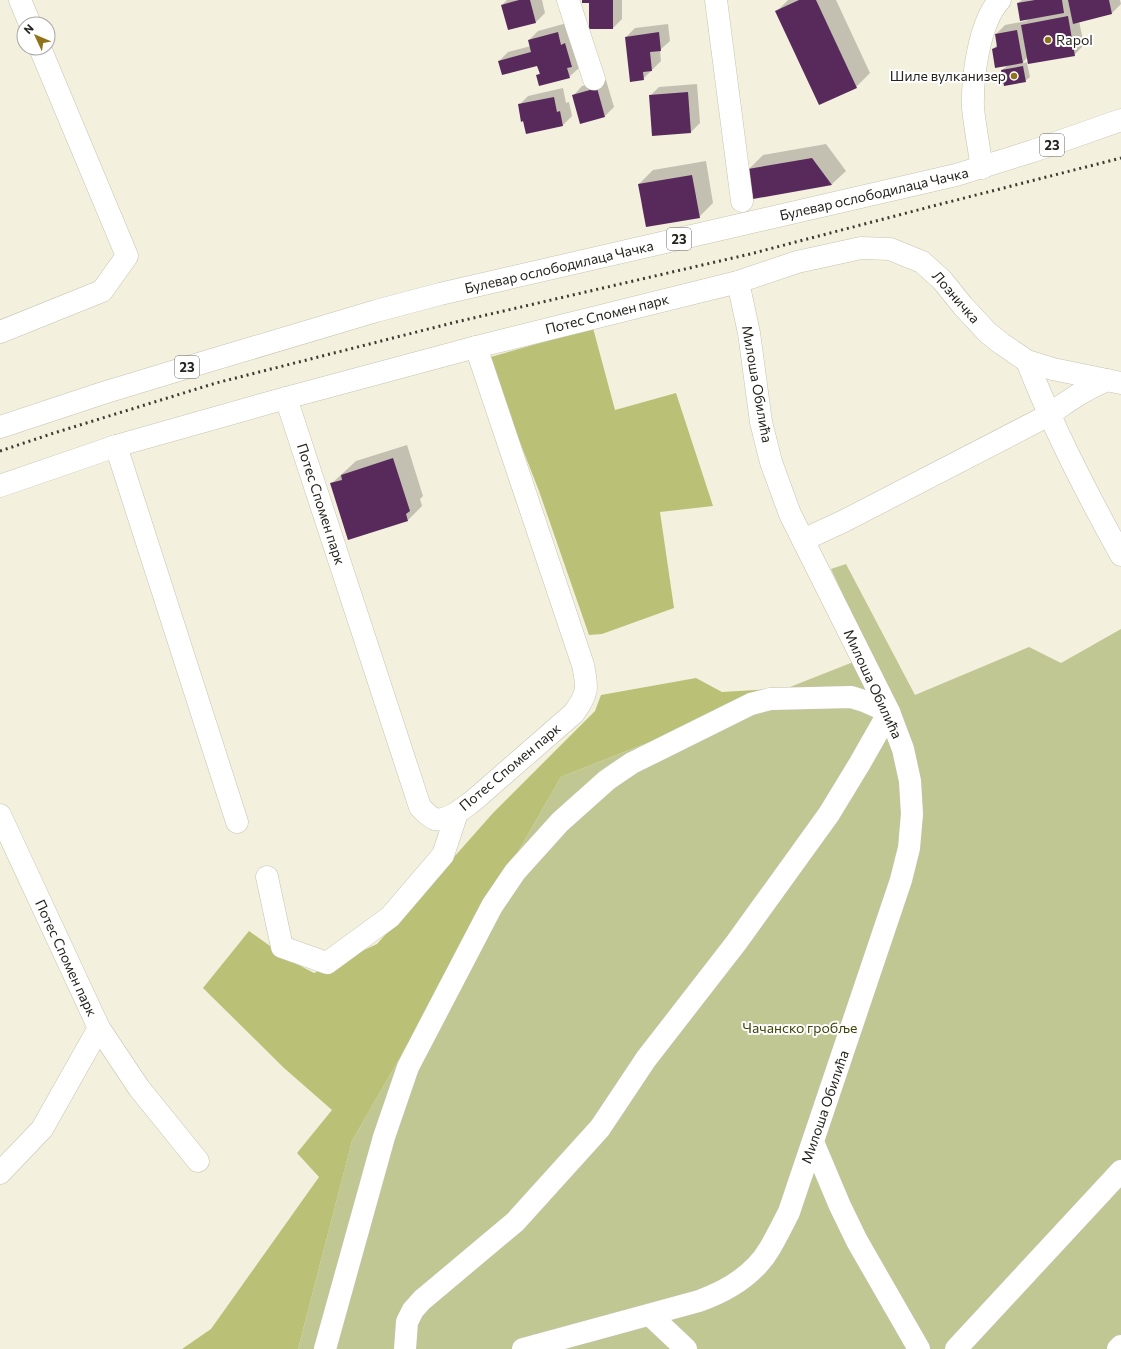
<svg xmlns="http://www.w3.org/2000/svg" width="1121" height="1349" viewBox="0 0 1121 1349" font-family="Commissioner,sans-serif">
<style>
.green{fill:#c1c792}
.forest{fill:#bac176}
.shadow{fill:#0003;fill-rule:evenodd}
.building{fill:#582a5c}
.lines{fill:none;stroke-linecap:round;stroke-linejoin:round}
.minor-casing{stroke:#c7c3b1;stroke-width:23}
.major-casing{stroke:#c7c3b1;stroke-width:23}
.minor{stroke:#fff;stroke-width:22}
.major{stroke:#fff;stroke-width:22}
.rail{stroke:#3d3a33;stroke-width:3;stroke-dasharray:2 4;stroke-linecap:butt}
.poi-dot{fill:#907318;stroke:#fff;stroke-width:1.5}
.labels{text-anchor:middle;stroke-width:4;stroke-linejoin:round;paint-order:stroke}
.shield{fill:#fff;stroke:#676662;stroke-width:1}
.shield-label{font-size:13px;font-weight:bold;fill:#26241e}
.poi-label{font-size:14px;fill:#26241e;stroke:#fff;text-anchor:start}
.street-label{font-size:14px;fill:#26241e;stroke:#fff}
.park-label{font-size:14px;fill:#414409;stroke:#fff}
</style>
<rect width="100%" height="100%" fill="#f4f0de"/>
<!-- green -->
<polygon class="green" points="846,564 915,695 1029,647 1061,663 1121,629 1121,1349 298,1349 352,1141 561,777 871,655 831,569"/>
<!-- forest -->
<g class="forest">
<polygon points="593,328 615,410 676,393 713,506 660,512 674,608 602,634 589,635 539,491 487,358"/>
<polygon points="696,678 722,692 786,688 561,777 352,1141 298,1349 182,1349 211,1329 319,1177 297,1153 332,1110 284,1068 203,988 249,931 291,961 314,973 377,944 493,813 595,711 601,695"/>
</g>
<!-- shadow -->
<g class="shadow">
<polygon points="507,0 542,0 545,13 536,22 502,5"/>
<polygon points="583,0 622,0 622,19 613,28 590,1"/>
<polygon points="788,0 836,0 870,73 856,87 777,11"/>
<path d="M1022,0H1120L1121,4L1112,13L1079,21L1084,45L1074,55L1027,63L1030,77L1025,81L1002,70L1008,65L993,49L998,44L996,34L1005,25L1026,21L1029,19L1018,3ZM1028,57L1029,62L1022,63Z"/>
<polygon points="567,23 579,68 569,77 537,75 540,73 538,65 499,61 508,52 531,46 529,40 538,31"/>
<polygon points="668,24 670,41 660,50 661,61 643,79 626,37 635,28"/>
<polygon points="606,80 614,107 605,116 573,96 582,86"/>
<polygon points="697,84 700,123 691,132 650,96 659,87"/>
<polygon points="563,88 566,103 569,102 572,116 563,125 527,132 524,120 519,105 528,96"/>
<polygon points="826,144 846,171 832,184 754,198 749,169 763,155"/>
<polygon points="706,161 713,203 699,217 639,184 653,170"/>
<polygon points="407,445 423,496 420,499 422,506 408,520 331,484 356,461"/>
</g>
<!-- building -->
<g class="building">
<polygon points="519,0 530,0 536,23 508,30 501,5"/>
<polygon points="582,0 613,0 613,29 589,29 589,3 582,3"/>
<polygon points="799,0 816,0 857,88 819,105 775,11"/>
<polygon points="1035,0 1062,0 1064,13 1020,21 1017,3"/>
<polygon points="1068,0 1109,0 1112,14 1073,24"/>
<polygon points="1068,16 1075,56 1028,64 1021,25"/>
<polygon points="1017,30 1023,63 995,68 992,49 997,47 995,34"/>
<polygon points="558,32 561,45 565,43 572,67 567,68 570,78 539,86 536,75 540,74 537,66 502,75 498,61 531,52 528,40"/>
<polygon points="659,32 661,51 650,52 652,71 643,72 644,80 630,82 625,37"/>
<polygon points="1023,66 1026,82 1004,86 1001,70"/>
<polygon points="597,88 605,117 580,124 572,95"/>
<polygon points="688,92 691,133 652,136 649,95"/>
<polygon points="554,97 557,112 560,111 563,126 526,134 523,121 521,122 518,104"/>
<polygon points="812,158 832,185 753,199 748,169"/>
<polygon points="692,175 700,218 646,227 638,184"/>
<polygon points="393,458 410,511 406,514 408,521 348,540 330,483 342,480 341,475"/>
</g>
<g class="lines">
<!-- minor casing -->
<g class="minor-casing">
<g id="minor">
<polyline points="20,0 30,24"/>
<polyline points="568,0 594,79"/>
<polyline points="716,0 742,201"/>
<path d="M982,168C979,148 975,128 973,108C972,78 979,22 1000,0"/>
<polyline points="0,332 102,291 127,256 40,48"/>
<path d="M1027,361C1053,428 1086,492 1121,555"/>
<path d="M286,398L420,807C424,811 429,817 435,819C448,822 463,808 473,801L574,713C588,693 588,689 583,665L476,347"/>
<polyline points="116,446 237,822"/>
<polyline points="0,486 116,446 286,398 476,347 738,282 797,262 861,248 890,249 922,262 942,280 962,305 988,333 1002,344 1027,361 1053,369 1121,383"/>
<path d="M803,540L844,521L1049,415C1067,401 1085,389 1107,380"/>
<polyline points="0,815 99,1028 42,1129 0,1173"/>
<polyline points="267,877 282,947 327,963 390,917 443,855 457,813"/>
<polyline points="99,1028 139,1088 198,1161"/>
<polyline points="813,1142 840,1206 857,1241 919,1349"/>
<polyline points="650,1315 686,1349"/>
<polyline points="325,1349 384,1137 408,1067 492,906 515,872 560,822 607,780 632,763 751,704 770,699 851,697 864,701 889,712 860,763 829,814 736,943 646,1059 600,1128 515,1222 422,1300 413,1310 407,1322 405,1349"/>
<path d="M523,1349L699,1301C727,1291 755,1274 770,1248C777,1236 783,1224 789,1212L901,880L909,848L912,814L910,781L903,749L889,712L790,514L771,462L761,422L749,333L738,282"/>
<polyline points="956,1349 1121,1171"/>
<polyline points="1118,1349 1121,1346"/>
</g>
</g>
<!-- major casing -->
<g class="major-casing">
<polyline id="major" points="0,427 103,393 205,362 376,311 440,294 956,175 1033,151 1121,120"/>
</g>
<!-- minor -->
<use href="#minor" class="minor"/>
<!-- major -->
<use href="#major" class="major"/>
<!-- rail -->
<polyline class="rail" points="0,451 54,433 216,383 456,322 750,254 937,205 1121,158"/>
</g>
<!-- markers -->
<g class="poi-dot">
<circle cx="1048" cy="40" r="4"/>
<circle cx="1014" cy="76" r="4"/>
</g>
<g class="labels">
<!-- shield labels -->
<g class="shield">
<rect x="1040" y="134" width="24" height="22" rx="3"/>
<rect x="667" y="228" width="24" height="22" rx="3"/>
<rect x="175" y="356" width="24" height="22" rx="3"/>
</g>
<g class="shield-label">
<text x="1052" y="150">23</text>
<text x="679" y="244">23</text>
<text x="187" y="372">23</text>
</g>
<!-- poi labels -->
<g class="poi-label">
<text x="1056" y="45">Rapol</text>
<text x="1006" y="81" text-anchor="end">Шиле вулканизер</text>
</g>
<!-- street labels -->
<g class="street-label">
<text transform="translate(874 194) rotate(-13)" y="5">Булевар ослободилаца Чачка</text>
<text transform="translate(559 267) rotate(-13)" y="5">Булевар ослободилаца Чачка</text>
<text transform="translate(956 297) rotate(49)" y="5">Лозничка</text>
<text transform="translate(607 314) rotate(-14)" y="5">Потес Спомен парк</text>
<text transform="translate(757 384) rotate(80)" y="5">Милоша Обилића</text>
<text transform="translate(321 504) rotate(72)" y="5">Потес Спомен парк</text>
<text transform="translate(873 684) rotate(65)" y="5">Милоша Обилића</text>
<text transform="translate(510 767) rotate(-40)" y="5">Потес Спомен парк</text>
<text transform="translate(66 958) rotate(65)" y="5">Потес Спомен парк</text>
<text transform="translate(825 1107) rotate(-71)" y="5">Милоша Обилића</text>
</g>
<!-- park labels -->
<g class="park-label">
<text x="800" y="1033">Чачанско гробље</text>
</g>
</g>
<!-- north arrow -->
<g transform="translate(36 36) rotate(314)"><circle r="19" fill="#ffffff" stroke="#a8a7a5"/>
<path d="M0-3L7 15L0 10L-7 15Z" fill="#907318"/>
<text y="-6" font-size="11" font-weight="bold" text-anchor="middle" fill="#26241e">N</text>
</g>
</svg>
